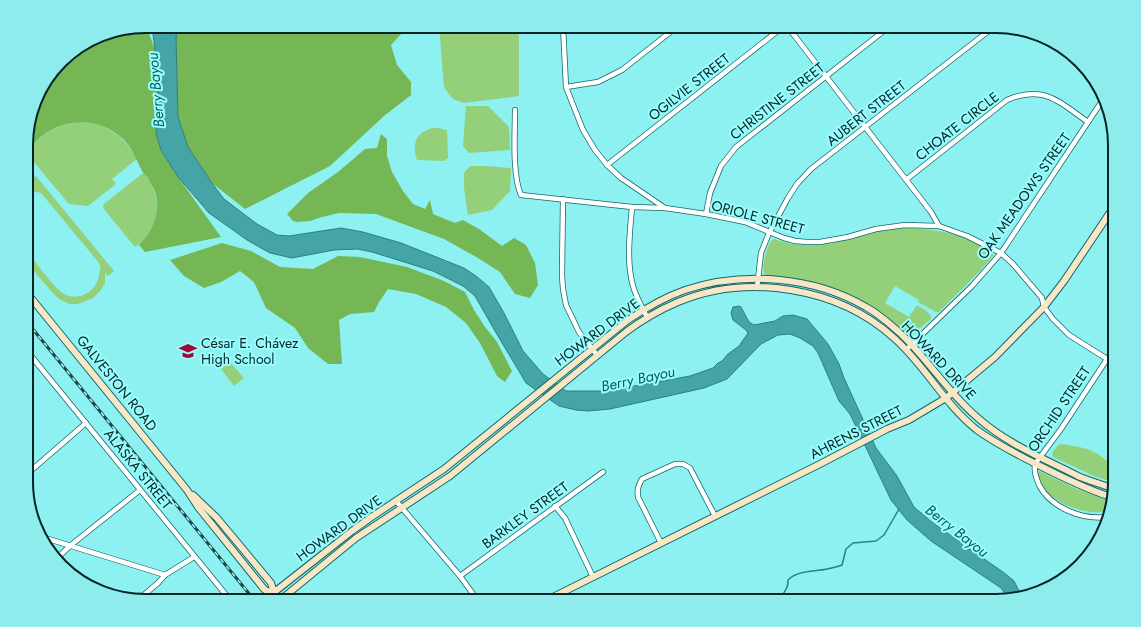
<svg xmlns="http://www.w3.org/2000/svg" width="1141" height="627" viewBox="0 0 1141 627" font-family="Jost,sans-serif">
<style>
.green{fill:#94d079}
.forest{fill:#74b754}
.water{fill:#44a4a6;stroke:#317e80}
.lines{fill:none;stroke-linecap:round;stroke-linejoin:round}
.stream{stroke:#317e80;stroke-width:1.5}
.street-casing{stroke:#136769;stroke-width:6}
.secondary-casing{stroke:#136769;stroke-width:8}
.street{stroke:#fff;stroke-width:4.5}
.secondary{stroke:#f9e6c4;stroke-width:6}
.rail-casing{stroke:#1a4647;stroke-width:3}
.rail{stroke:#9afdfe;stroke-width:1.5;stroke-dasharray:4.5;stroke-linecap:butt}
.labels{text-anchor:middle;stroke-width:4;stroke-linejoin:round;paint-order:stroke}
.street-label{font-size:14px;fill:#042526;stroke:#9afdfe}
.poi-label{font-size:14px;fill:#042526;stroke:#9afdfe;text-anchor:start}
.water-label{font-size:15px;font-style:italic;fill:#095d5f;stroke:#9afdfe}
.rim{fill:none;stroke:#042526;stroke-width:2}
</style>
<rect width="100%" height="100%" fill="#8df0f1"/>
<!-- green -->
<g class="green">
<polygon points="439,26 505,26 519,35 519,96 464,103 453,99 448,93 444,87"/>
<polygon points="466,106 488,106 509,127 510,150 469,153 463,146"/>
<path d="M75,122C105,122 122,133 137,159L112,179L116,184L88,206L69,204L27,154C38,134 54,127 75,122Z"/>
<path d="M433,128H438L447,130L448,158L444,161L417,160C412,145 415,132 433,128Z"/>
<polygon points="470,166 485,166 511,168 510,191 492,210 468,215 464,188 464,173"/>
<path d="M143,173C164,194 161,231 135,247L103,208L104,204Z"/>
<path d="M36,176L114,271L108,276L105,273V283L100,291L93,298L78,304H69L59,299L51,291L27,263V252C36,262 53,287 64,294C79,302 97,291 99,275C99,273 101,269 100,266C99,263 97,260 95,258L41,193L27,190V183H32L30,180Z"/>
<path d="M901,228C932,228 968,233 993,254V256L979,272L939,312H936L918,302L919,300L895,286L885,303L909,317L917,305C922,309 932,312 931,319L911,336H908L890,320L873,308L825,286L811,282L787,278L767,276L764,273L763,268L765,256L769,244L771,241L774,239L791,244L810,245L829,244L878,231Z"/>
<polygon points="230,362 244,378 234,386 221,369"/>
<path d="M1059,444C1084,447 1098,449 1115,470V483L1094,476L1053,457L1052,453Z"/>
<path d="M1037,470L1077,489L1111,501L1108,511C1103,512 1097,513 1092,512C1070,510 1038,495 1037,470Z"/>
</g>
<!-- forest -->
<g class="forest">
<path d="M146,26L156,52L159,81L156,133L161,150L178,177L221,237L145,252L139,245C142,241 147,237 149,233C157,220 160,203 154,189C152,186 150,182 148,178C146,176 144,174 142,171C136,159 132,147 122,138C97,115 59,118 36,141C32,145 30,150 27,154V130L38,92L66,56L100,35Z"/>
<polygon points="177,26 417,26 402,33 391,45 397,65 411,82 411,95 384,116 330,166 245,209 212,183 188,147 178,117 176,38 176,27"/>
<polygon points="381,134 387,139 387,156 392,172 403,191 413,204 425,209 430,200 433,214 455,223 463,220 479,229 502,246 514,238 526,245 535,263 538,285 530,298 515,294 500,272 478,258 444,239 376,214 339,213 322,217 310,221 297,222 293,221 287,214 308,193 338,172 365,149 377,148"/>
<polygon points="222,243 251,251 280,267 313,269 338,256 360,257 407,267 444,281 465,292 474,310 485,327 497,342 512,371 505,382 497,376 480,343 466,323 446,307 416,294 388,289 379,302 374,312 350,314 339,320 342,364 328,364 308,348 295,328 266,308 254,282 240,271 221,282 204,288 184,276 170,260"/>
</g>
<!-- water -->
<polygon class="water" points="153,26 177,26 176,38 178,117 188,147 212,183 224,199 257,224 277,235 289,236 341,228 363,232 401,243 464,268 476,276 489,287 504,313 523,351 543,374 566,391 607,391 690,376 713,368 718,363 722,361 728,354 739,346 748,333 746,330 733,320 731,313 733,307 739,306 741,307 749,322 754,325 775,321 783,316 793,315 807,319 828,344 839,364 844,378 876,448 897,476 914,507 933,523 964,545 1003,572 1014,581 1021,595 1007,600 1006,595 1001,588 931,541 907,520 891,500 850,414 839,401 818,353 813,346 800,338 790,334 778,335 761,344 727,379 704,388 610,409 588,411 576,410 559,406 526,383 495,331 475,296 463,286 433,271 372,252 357,249 334,250 292,258 270,253 247,240 209,213 178,177 161,150 156,133 159,81 153,34"/>
<g class="lines">
<!-- stream -->
<g class="stream">
<polyline points="73,52 109,35 155,27"/>
<path d="M781,601C781,595 784,594 786,589C788,587 788,583 788,580C798,570 813,572 827,569C832,568 837,567 842,565L846,549L853,543L876,541L884,535L899,509"/>
</g>
<!-- street casing -->
<g class="street-casing">
<g id="street">
<polyline points="563,26 566,87 583,130 595,150 607,165 621,178 665,208"/>
<polyline points="787,26 931,212 939,226"/>
<polyline points="566,87 598,82 622,70 678,26"/>
<path d="M515,110C515,132 512,175 521,195L632,207L665,208L706,214L745,222L784,238L795,241L807,242H820L848,237L876,229L905,225L939,226L967,236L1001,253L1013,264L1042,298L1044,307L1053,319L1069,335L1115,364"/>
<polyline points="607,165 784,26"/>
<path d="M907,179L1007,100C1044,84 1059,102 1088,122"/>
<polyline points="563,199 562,275 563,289 566,305 579,332 597,355"/>
<path d="M632,207C630,232 626,261 633,286C636,297 642,307 647,317"/>
<polyline points="706,214 710,193 721,166 736,147 890,26"/>
<polyline points="757,288 761,253 769,233 788,198 797,184 811,169 995,26"/>
<polyline points="906,350 972,286 1001,253 1102,101"/>
<polyline points="27,351 231,601"/>
<polyline points="27,474 86,423"/>
<polyline points="396,501 460,576 478,601"/>
<polyline points="555,506 565,518 593,577"/>
<path d="M1107,517C1082,520 1051,508 1039,485C1036,477 1034,472 1035,464L1061,429L1115,347"/>
<polyline points="42,537 165,575"/>
<path d="M661,543L638,497C637,490 638,486 642,479L675,464H683L690,468L715,516"/>
<polyline points="57,558 71,545 140,490"/>
<polyline points="460,576 603,472"/>
<polyline points="139,599 158,583 165,575 194,557"/>
</g>
</g>
<!-- secondary casing -->
<g class="secondary-casing">
<g id="secondary">
<polyline points="27,293 187,490 198,507 264,589 267,591 274,592"/>
<polyline points="193,495 217,518 242,548 271,583 274,592 281,601"/>
<path d="M263,601L352,531L373,516L444,469L628,320C646,308 665,297 685,290C743,271 813,276 866,307C879,314 890,324 900,333C928,359 948,393 978,418C1007,444 1045,459 1080,477L1091,481L1115,489"/>
<path d="M279,601L356,538L450,476L626,332C642,320 659,310 678,302C747,273 838,287 894,338C925,365 944,404 977,430C999,446 1024,458 1048,470C1069,480 1090,491 1112,497"/>
<polyline points="545,601 820,464 887,429 909,420 946,398 995,357 1044,307 1064,281 1115,205"/>
</g>
</g>
<!-- street -->
<use href="#street" class="street"/>
<!-- secondary -->
<use href="#secondary" class="secondary"/>
<!-- rail casing -->
<g class="rail-casing">
<polyline id="rail" points="27,322 255,601"/>
</g>
<!-- rail -->
<use href="#rail" class="rail"/>
</g>
<!-- icons -->
<defs>
<g id="school-bare" transform="scale(1.38)"><path d="M0-5L7-2L0 1L-7-2ZM-4 1L0 2.5L4 1V4Q0 6-4 4Z" fill="#a40832" stroke="#9afdfe" stroke-width="2.5" paint-order="stroke"/></g>
</defs>
<g fill-rule="evenodd">
<use href="#school-bare" x="188" y="351"/>
</g>
<g class="labels">
<!-- street labels -->
<g class="street-label">
<text transform="translate(689 87) rotate(-38)" y="5">OGILVIE STREET</text>
<text transform="translate(777 101) rotate(-38)" y="5">CHRISTINE STREET</text>
<text transform="translate(866 113) rotate(-38)" y="5">AUBERT STREET</text>
<text transform="translate(957 126) rotate(-38)" y="5">CHOATE CIRCLE</text>
<text transform="translate(1024 196) rotate(-55)" y="5">OAK MEADOWS STREET</text>
<text transform="translate(758 217) rotate(15)" y="5">ORIOLE STREET</text>
<text transform="translate(597 332) rotate(-37)" y="5">HOWARD DRIVE</text>
<text transform="translate(939 360) rotate(47)" y="5">HOWARD DRIVE</text>
<text transform="translate(117 383) rotate(51)" y="5">GALVESTON ROAD</text>
<text transform="translate(1059 409) rotate(-56)" y="5">ORCHID STREET</text>
<text transform="translate(856 432) rotate(-27)" y="5">AHRENS STREET</text>
<text transform="translate(138 469) rotate(51)" y="5">ALASKA STREET</text>
<text transform="translate(525 515) rotate(-36)" y="5">BARKLEY STREET</text>
<text transform="translate(339 528) rotate(-36)" y="5">HOWARD DRIVE</text>
</g>
<!-- poi labels -->
<g class="poi-label">
<text x="201" y="348">César E. Chávez<tspan x="201" dy="16">High School</tspan></text>
</g>
<!-- water labels -->
<g class="water-label">
<text transform="translate(156 90) rotate(-95)" y="5">Berry Bayou</text>
<text transform="translate(638 379) rotate(-12)" y="5">Berry Bayou</text>
<text transform="translate(957 531) rotate(38)" y="5">Berry Bayou</text>
</g>
</g>
<!-- crop -->
<path d="M0 0H1141V627H0ZM145 33H996A112 112 0 0 1 1108 145V482A112 112 0 0 1 996 594H145A112 112 0 0 1 33 482V145A112 112 0 0 1 145 33Z" fill="#8eeced" fill-rule="evenodd"/>
<path class="rim" d="M145 33H996A112 112 0 0 1 1108 145V482A112 112 0 0 1 996 594H145A112 112 0 0 1 33 482V145A112 112 0 0 1 145 33Z"/>
</svg>
